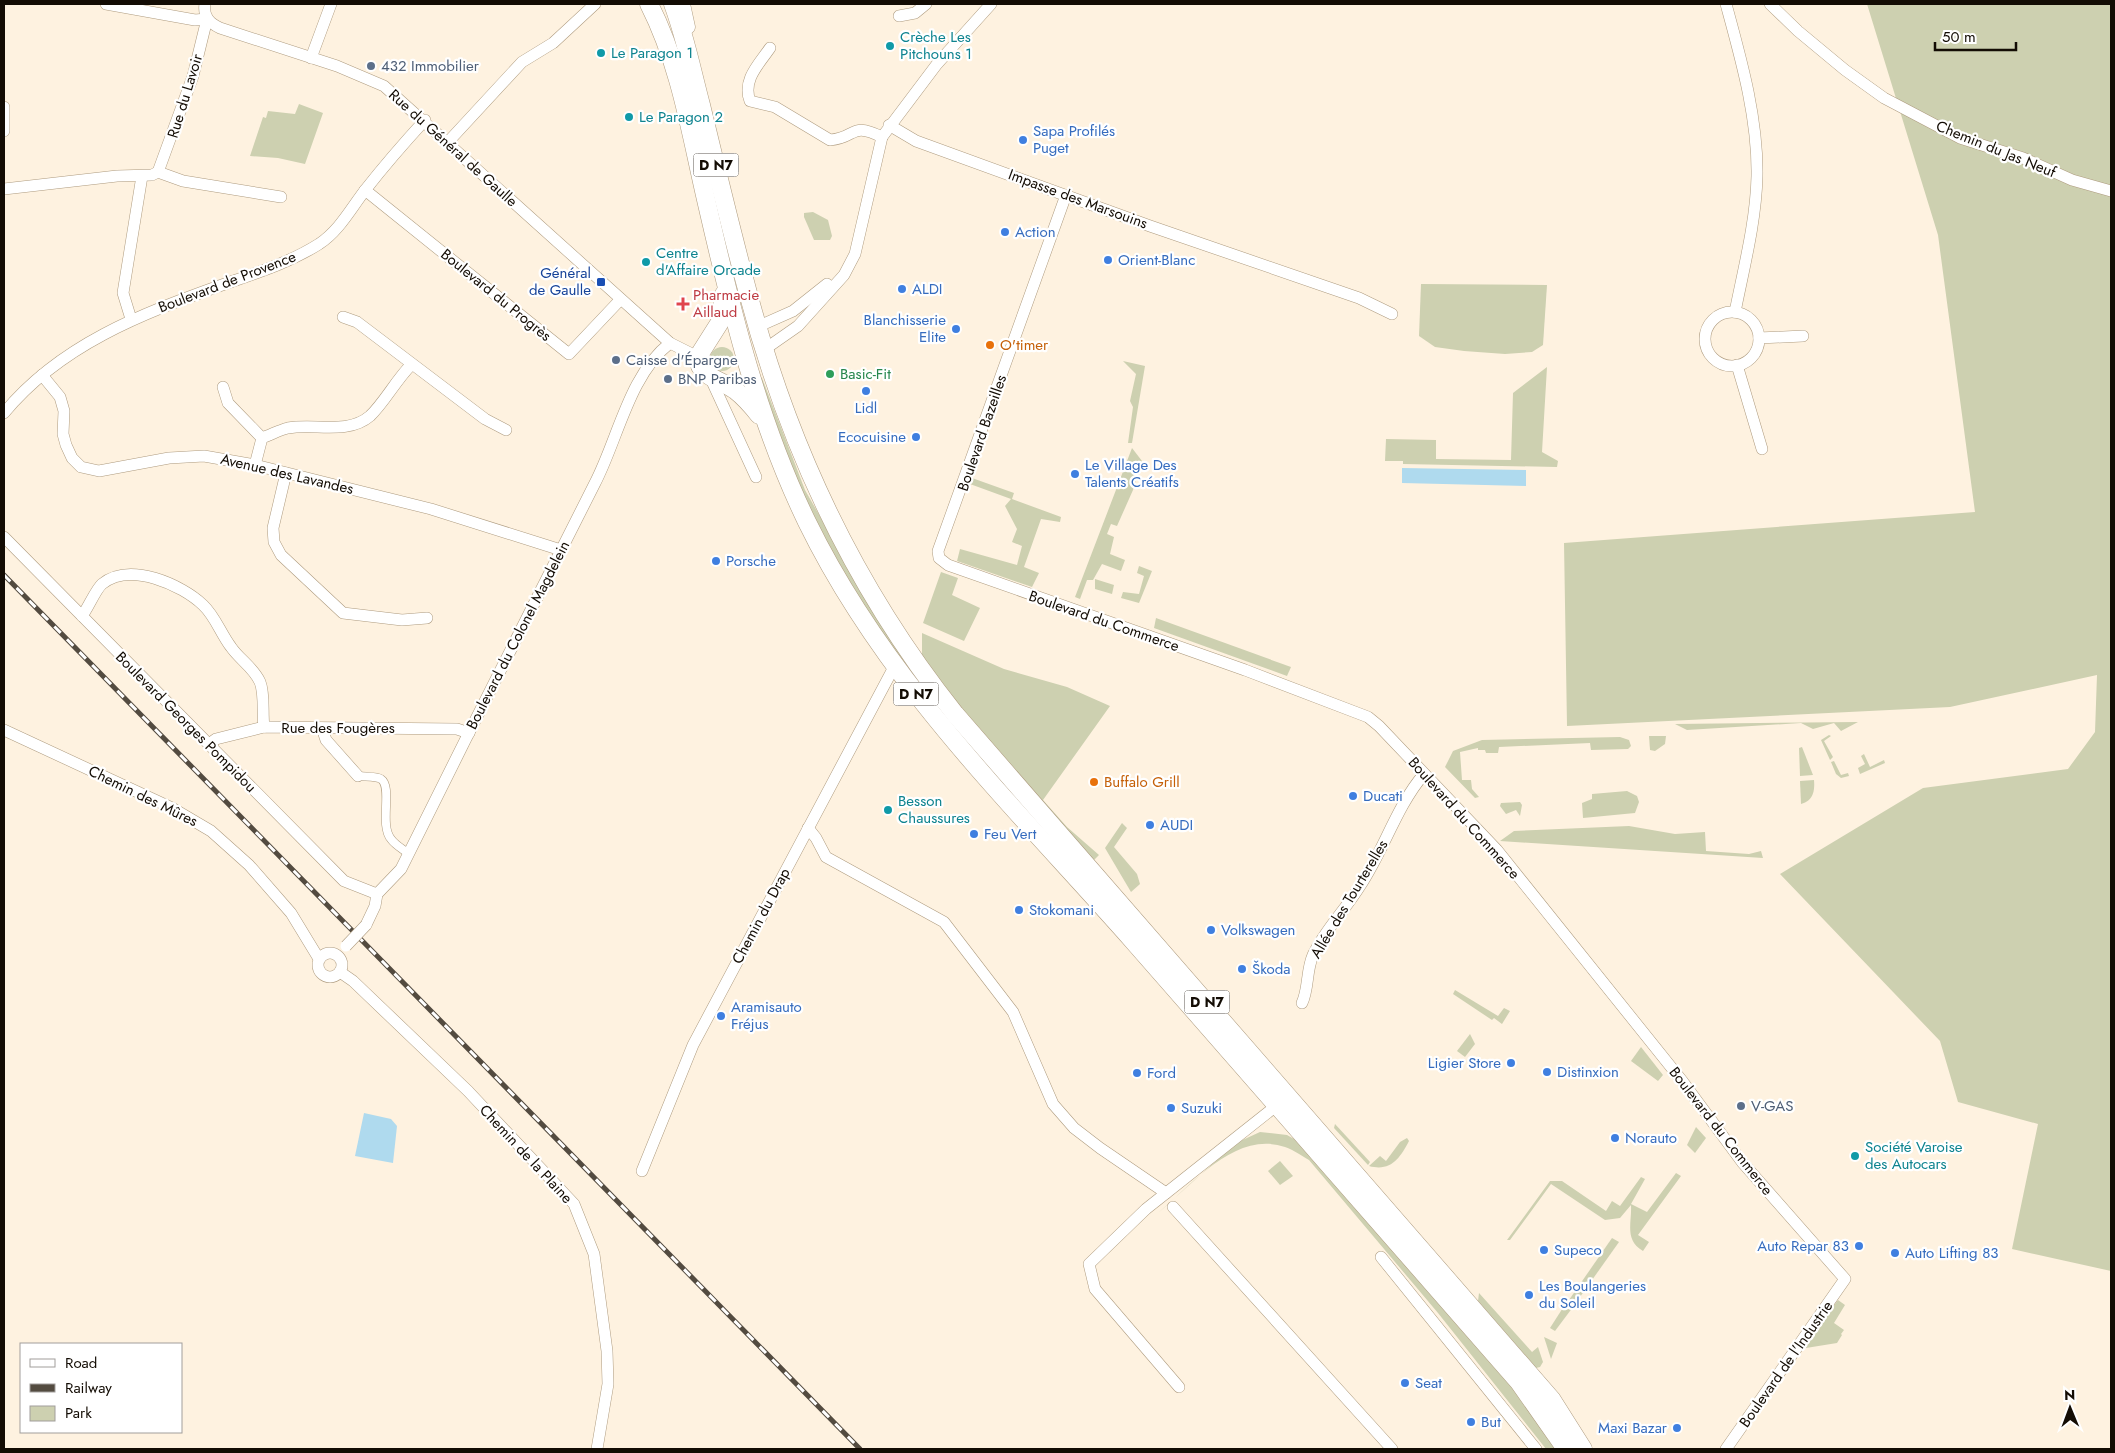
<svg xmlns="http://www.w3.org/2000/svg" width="2115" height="1453" viewBox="0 0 2115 1453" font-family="Jost,sans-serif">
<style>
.green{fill:#cdd0b0}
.water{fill:#afdaee}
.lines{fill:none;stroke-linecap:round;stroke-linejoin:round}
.pedestrian-casing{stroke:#ae9b7f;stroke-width:9}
.minor-casing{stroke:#ae9b7f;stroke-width:12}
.tertiary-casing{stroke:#ae9b7f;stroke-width:15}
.primary-casing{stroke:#ae9b7f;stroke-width:19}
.pedestrian{stroke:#fff;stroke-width:8}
.minor{stroke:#fff;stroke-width:11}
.tertiary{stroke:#fff;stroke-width:14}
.primary{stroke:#fff;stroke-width:18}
.rail-casing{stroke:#534b40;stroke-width:5}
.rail{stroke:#fff;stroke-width:3;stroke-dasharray:9;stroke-linecap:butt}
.minor-bridge-casing{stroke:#ae9b7f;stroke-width:12;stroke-linecap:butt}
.minor-bridge{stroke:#fff;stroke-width:11}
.culture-dot{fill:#0f9aa8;stroke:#fff;stroke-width:2}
.service-dot{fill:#5c6f8a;stroke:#fff;stroke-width:2}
.shop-dot{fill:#3f7fe0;stroke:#fff;stroke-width:2}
.transit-dot{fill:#1a4fb4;stroke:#fff;stroke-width:2}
.health-dot{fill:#e0444e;stroke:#fff;stroke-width:2}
.food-dot{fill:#e8710a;stroke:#fff;stroke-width:2}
.leisure-dot{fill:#2e9e5b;stroke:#fff;stroke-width:2}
.labels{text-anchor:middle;stroke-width:4.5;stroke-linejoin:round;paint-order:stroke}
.shield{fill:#fff;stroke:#5a554f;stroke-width:1}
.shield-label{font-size:14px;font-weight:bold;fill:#130c04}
.culture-label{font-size:15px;fill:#0d838f;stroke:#fff;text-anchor:start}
.service-label{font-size:15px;fill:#4e5e75;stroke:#fff;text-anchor:start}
.street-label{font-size:15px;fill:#130c04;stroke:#fff}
.shop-label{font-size:15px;fill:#366cbe;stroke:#fff;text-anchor:start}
.transit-label{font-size:15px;fill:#164399;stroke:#fff;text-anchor:end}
.health-label{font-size:15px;fill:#be3a42;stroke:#fff;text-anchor:start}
.food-label{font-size:15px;fill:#c56008;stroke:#fff;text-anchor:start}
.leisure-label{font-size:15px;fill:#27864d;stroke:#fff;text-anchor:start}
</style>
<rect width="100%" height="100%" fill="#fef2e0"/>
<!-- green -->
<g class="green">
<polygon points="1867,4 2111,4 2111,1271 2012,1249 2038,1124 1958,1102 1940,1041 1780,874 1923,788 2068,769 2095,732 2097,675 1950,707 1567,726 1564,543 1975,512 1938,235"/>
<polygon points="299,104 323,113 305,164 278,158 250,156 263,117 266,118 268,111 295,114"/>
<polygon points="813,212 828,220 832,236 830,240 814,240 804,217 804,213"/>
<polygon points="1421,284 1547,285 1543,345 1532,352 1505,354 1464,351 1435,347 1419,336"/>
<circle cx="722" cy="359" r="12"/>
<polygon points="1123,361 1145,366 1132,443 1128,443 1133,407 1130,401 1136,374"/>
<polygon points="1547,367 1542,452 1558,461 1557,467 1403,464 1403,461 1385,461 1386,439 1436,440 1436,459 1511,460 1513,393"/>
<path d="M759,376L762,378L805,490L875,613L923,687L1006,786C936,711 875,635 826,544C796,492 779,432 759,376Z"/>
<polygon points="1132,448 1142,461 1133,490 1117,526 1111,524 1107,534 1114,537 1110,554 1125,560 1121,571 1102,564 1093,580 1087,580 1080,599 1075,597"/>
<polygon points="972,478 1014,493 1012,499 1061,517 1060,522 1041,519 1024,567 1039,573 1032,587 957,561 960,549 1017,565 1022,546 1012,542 1017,529 1005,506 1011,499 970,484"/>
<polygon points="1139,566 1152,571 1139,603 1121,598 1123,592 1139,594 1144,576 1137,573"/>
<polygon points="941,572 958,578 952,595 980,608 964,641 923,623"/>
<polygon points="1095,579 1114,585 1112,594 1095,589"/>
<polygon points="1156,618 1291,667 1287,676 1154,628"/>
<polygon points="922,633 1004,669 1067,687 1110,706 1043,800 1067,827 1099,855 1093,861 1039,802 922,661"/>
<polygon points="1858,722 1841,731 1834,723 1813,729 1801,723 1687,730 1675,724"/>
<polygon points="1829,735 1831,736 1824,741 1833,757 1830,760 1821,740"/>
<polygon points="1649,736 1666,736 1665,744 1655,751 1650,750"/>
<polygon points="1620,737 1629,740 1631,746 1628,749 1591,750 1590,743 1499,747 1498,753 1486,753 1485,750 1478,750 1478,748 1460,752 1462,780 1471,780 1472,789 1479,797 1475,798 1445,767 1453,751 1482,740"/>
<polygon points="1802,747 1813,775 1800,776 1799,748"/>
<polygon points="1864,754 1870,767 1884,760 1885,763 1860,774 1858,768 1865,764 1861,756"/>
<polygon points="1834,761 1841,775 1848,773 1849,776 1841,778 1836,774 1831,762"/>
<path d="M1814,780C1815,791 1813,801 1801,804L1800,781Z"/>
<polygon points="1627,791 1637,796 1639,802 1635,813 1583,818 1582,803 1592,799 1592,794"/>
<polygon points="1520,802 1522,805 1520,816 1516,810 1506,814 1500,806 1501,803"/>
<polygon points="1122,823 1127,828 1114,847 1137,874 1140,884 1131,892 1105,848"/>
<polygon points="1629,826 1675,834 1705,832 1706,851 1749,854 1761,851 1763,858 1500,841 1514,831"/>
<polygon points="1455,990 1498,1016 1504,1008 1510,1011 1502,1024 1494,1018 1492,1020 1453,994"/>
<polygon points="1470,1034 1475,1044 1465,1057 1457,1051"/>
<polygon points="1641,1047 1663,1075 1658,1081 1631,1061"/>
<polygon points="1335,1124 1370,1162 1368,1165 1334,1128"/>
<polygon points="1696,1127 1706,1138 1695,1153 1687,1145"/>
<path d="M1260,1132L1287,1135L1301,1143L1522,1398L1556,1449H1546L1438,1313L1309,1160C1302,1156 1294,1150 1285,1147C1235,1130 1192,1185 1158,1213L1236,1143Z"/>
<path d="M1407,1138L1409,1141C1400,1158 1391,1172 1369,1166L1380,1156L1386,1161L1400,1142Z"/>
<polygon points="1280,1161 1293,1176 1280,1185 1268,1171"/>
<path d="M1676,1173L1681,1176L1638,1235L1649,1242L1643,1251C1624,1240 1632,1223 1631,1205L1620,1218L1605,1220L1551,1184L1510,1240H1507L1550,1181H1562L1606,1211L1612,1201L1620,1206L1641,1177L1645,1179L1631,1204L1647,1212Z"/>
<polygon points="1612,1238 1619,1242 1575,1304 1569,1300"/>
<polygon points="1479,1293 1532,1352 1538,1347 1543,1362 1540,1367 1536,1368 1478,1301"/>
<polygon points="1838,1300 1845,1305 1834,1323 1844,1330 1841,1334 1842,1335 1837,1343 1806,1348 1804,1346"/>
<polygon points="1566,1303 1573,1307 1555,1331 1550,1328"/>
<polygon points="1544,1337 1557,1343 1551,1359"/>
</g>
<!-- water -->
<g class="water">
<polygon points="1402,468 1526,470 1526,486 1402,483"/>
<polygon points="364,1113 391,1119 397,1126 393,1163 355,1156"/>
</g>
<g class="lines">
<!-- pedestrian casing -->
<g class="pedestrian-casing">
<path id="pedestrian" d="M358,776C365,777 376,776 381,779C393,787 379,825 391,839C395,845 403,849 409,854"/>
</g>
<!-- minor casing -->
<g class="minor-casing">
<g id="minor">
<polyline points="106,4 195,20 207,19"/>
<path d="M205,4C203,16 209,23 220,28L337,66L384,86L670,343L700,358"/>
<path d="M1726,4C1741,59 1758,118 1757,176C1756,221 1744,267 1735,312"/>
<polyline points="1770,4 1798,31 1845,70 1884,98 1960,138 2023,158 2072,180 2111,191"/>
<polyline points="899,16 915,13 926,4"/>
<path d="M770,48C759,64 742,80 750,101L775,107L830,140C857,138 850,121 882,137"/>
<polyline points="311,58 331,4"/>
<polyline points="4,107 4,131"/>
<polyline points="889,125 916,141 1150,226 1359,298 1392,314"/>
<polyline points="448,142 522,62 553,43 595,4"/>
<polyline points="158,172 193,76 207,19"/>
<polyline points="4,189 117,176 152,175 158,172 183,181 281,197"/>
<polyline points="365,190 569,354 620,300"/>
<polyline points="1066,195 938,551 939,558 948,565 1245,670 1368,717 1379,726 1497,850 1683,1082 1742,1162 1845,1279 1726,1449"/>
<circle cx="1732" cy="339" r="27"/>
<polyline points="343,317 357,322 485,419 506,430"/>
<polyline points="131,319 123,293 142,176"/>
<polyline points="757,327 793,311 827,284"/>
<polyline points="1759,338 1803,336"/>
<polyline points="765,349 798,326 844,275 855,254 882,137 937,64 991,4"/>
<polyline points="1737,365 1762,449"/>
<polyline points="42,375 60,397 64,411 63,434 66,445 72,458 81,467 99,471 169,458 204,456 255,465 431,509 561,550"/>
<polyline points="710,377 756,477"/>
<polyline points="223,387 228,403 262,438"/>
<path d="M4,413C60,345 141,314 222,285C256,273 289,263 319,244C340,230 351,208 366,189C384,166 404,143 425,120"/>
<path d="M255,465L262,438C271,435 279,430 288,428C314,423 348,435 370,416C384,403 396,380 411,365"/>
<polyline points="286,473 273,528 274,542 281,555 343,613 402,620 427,618"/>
<polyline points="4,537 344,881 377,894"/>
<path d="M82,616C88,608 96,589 102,584C130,561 182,585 203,605C215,616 221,634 231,647C239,659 254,668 260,682C265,694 262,714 264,727"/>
<polyline points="322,728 326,740 358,776"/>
<polyline points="4,730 172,808 211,831 249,865 291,913 319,959"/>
<polyline points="209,744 216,739 264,727 457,729 469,733"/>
<polyline points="808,828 816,838 826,857 944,922 1013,1012 1053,1104 1074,1128 1100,1148 1166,1193"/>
<path d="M366,925L375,906L377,894L401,869C465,740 530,611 595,483C618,439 629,375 670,343"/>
<circle cx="330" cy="965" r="12"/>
<polyline points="340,972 353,981 468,1091 574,1204 594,1254 607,1351 608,1384 597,1449"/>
<path d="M1302,1003C1309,988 1306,971 1313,955C1324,931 1346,909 1360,886C1384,850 1396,807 1424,774"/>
<polyline points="642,1171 693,1045 894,667"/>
<polyline points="1173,1207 1392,1449"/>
<polyline points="1381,1257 1536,1449"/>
<polyline points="1179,1387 1095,1289 1089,1264 1146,1209 1276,1106"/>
</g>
</g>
<!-- tertiary casing -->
<g class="tertiary-casing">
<polyline id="tertiary" points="683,4 688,27"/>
</g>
<!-- primary casing -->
<g class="primary-casing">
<g id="primary">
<path d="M649,4C681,67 691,136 707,204C732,313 758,421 807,522C886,684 1016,808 1134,942C1263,1088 1390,1236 1519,1382L1566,1449"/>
<path d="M673,4C685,36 692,71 701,105C716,167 731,230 748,293C788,445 856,590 955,714L1552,1400L1583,1449"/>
<path d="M724,294L720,322L701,352L700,366C708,379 722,381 735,390C744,397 752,406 759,415"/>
</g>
</g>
<!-- pedestrian -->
<use href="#pedestrian" class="pedestrian"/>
<!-- minor -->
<use href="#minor" class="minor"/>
<!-- tertiary -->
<use href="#tertiary" class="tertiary"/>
<!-- primary -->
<use href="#primary" class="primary"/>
<!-- rail casing -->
<g class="rail-casing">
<polyline id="rail" points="4,575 860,1449"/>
</g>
<!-- rail -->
<use href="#rail" class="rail"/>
<!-- minor-bridge casing -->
<g class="minor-bridge-casing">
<polyline id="minor-bridge" points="346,946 366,925"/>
</g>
<!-- minor-bridge -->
<use href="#minor-bridge" class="minor-bridge"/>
</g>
<!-- markers -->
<g class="culture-dot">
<circle cx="890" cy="46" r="5"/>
<circle cx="601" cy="53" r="5"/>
<circle cx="629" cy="117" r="5"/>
<circle cx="646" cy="262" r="5"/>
<circle cx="888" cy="810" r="5"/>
<circle cx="1855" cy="1156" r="5"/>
</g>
<g class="service-dot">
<circle cx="371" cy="66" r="5"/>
<circle cx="616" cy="360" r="5"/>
<circle cx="668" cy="379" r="5"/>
<circle cx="1741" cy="1106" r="5"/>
</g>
<g class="shop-dot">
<circle cx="1023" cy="140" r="5"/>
<circle cx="1005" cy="232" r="5"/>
<circle cx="1108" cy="260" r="5"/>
<circle cx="902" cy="289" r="5"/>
<circle cx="956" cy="329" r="5"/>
<circle cx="866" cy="391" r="5"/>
<circle cx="916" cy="437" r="5"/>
<circle cx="1075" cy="474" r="5"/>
<circle cx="716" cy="561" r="5"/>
<circle cx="1353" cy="796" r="5"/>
<circle cx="1150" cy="825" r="5"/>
<circle cx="974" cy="834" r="5"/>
<circle cx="1019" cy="910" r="5"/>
<circle cx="1211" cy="930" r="5"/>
<circle cx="1242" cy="969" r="5"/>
<circle cx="721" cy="1016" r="5"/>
<circle cx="1511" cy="1063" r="5"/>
<circle cx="1547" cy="1072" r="5"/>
<circle cx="1137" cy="1073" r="5"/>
<circle cx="1171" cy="1108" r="5"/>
<circle cx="1615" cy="1138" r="5"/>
<circle cx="1859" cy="1246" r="5"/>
<circle cx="1544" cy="1250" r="5"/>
<circle cx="1895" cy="1253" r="5"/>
<circle cx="1529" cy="1295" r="5"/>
<circle cx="1405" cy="1383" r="5"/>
<circle cx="1471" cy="1422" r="5"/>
<circle cx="1677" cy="1428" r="5"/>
</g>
<rect class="transit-dot" x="596" y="277" width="10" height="10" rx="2.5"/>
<path class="health-dot" d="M680.5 296.5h5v5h5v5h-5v5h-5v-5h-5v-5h5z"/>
<g class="food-dot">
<circle cx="990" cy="345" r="5"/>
<circle cx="1094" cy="782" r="5"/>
</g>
<circle class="leisure-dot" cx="830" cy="374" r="5"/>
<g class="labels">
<!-- shield labels -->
<g class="shield">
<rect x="693.5" y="153.5" width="45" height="23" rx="4"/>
<rect x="893.5" y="682.5" width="45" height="23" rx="4"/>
<rect x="1184.5" y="990.5" width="45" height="23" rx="4"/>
</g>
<g class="shield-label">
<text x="716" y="170">D N7</text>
<text x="916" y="699">D N7</text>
<text x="1207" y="1007">D N7</text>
</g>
<!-- culture labels -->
<g class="culture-label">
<text x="900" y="42">Crèche Les<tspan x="900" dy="17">Pitchouns 1</tspan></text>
<text x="611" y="58">Le Paragon 1</text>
<text x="639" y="122">Le Paragon 2</text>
<text x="656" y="258">Centre<tspan x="656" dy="17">d'Affaire Orcade</tspan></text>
<text x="898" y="806">Besson<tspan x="898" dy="17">Chaussures</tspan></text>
<text x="1865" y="1152">Société Varoise<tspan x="1865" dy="17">des Autocars</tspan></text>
</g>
<!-- service labels -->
<g class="service-label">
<text x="381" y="71">432 Immobilier</text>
<text x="626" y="365">Caisse d'Épargne</text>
<text x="678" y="384">BNP Paribas</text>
<text x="1751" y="1111">V-GAS</text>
</g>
<!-- street labels -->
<g class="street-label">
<text transform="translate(185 96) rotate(-73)" y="5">Rue du Lavoir</text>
<text transform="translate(453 148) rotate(42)" y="5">Rue du Général de Gaulle</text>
<text transform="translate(1996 149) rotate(22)" y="5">Chemin du Jas Neuf</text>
<text transform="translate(1078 199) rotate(20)" y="5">Impasse des Marsouins</text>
<text transform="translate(227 282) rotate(-21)" y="5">Boulevard de Provence</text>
<text transform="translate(496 295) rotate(39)" y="5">Boulevard du Progrès</text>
<text transform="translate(982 433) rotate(-71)" y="5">Boulevard Bazeilles</text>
<text transform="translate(287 474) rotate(13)" y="5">Avenue des Lavandes</text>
<text transform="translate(1104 621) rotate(19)" y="5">Boulevard du Commerce</text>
<text transform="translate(518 635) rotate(-63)" y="5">Boulevard du Colonel Magdelein</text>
<text transform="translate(186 722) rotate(45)" y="5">Boulevard Georges Pompidou</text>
<text x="338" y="733">Rue des Fougères</text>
<text transform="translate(143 796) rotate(26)" y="5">Chemin des Mûres</text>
<text transform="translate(1464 818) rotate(48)" y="5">Boulevard du Commerce</text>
<text transform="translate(1349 899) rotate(-59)" y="5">Allée des Tourterelles</text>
<text transform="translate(761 916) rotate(-62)" y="5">Chemin du Drap</text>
<text transform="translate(1721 1131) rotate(52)" y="5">Boulevard du Commerce</text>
<text transform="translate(526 1154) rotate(47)" y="5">Chemin de la Plaine</text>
<text transform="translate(1786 1364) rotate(-55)" y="5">Boulevard de l'Industrie</text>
</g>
<!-- shop labels -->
<g class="shop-label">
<text x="1033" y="136">Sapa Profilés<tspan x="1033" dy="17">Puget</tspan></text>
<text x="1015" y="237">Action</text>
<text x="1118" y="265">Orient-Blanc</text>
<text x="912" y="294">ALDI</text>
<text x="946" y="325" text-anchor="end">Blanchisserie<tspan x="946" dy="17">Elite</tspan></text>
<text x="866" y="413" text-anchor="middle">Lidl</text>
<text x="906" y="442" text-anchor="end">Ecocuisine</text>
<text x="1085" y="470">Le Village Des<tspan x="1085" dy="17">Talents Créatifs</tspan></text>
<text x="726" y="566">Porsche</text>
<text x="1363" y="801">Ducati</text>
<text x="1160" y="830">AUDI</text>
<text x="984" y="839">Feu Vert</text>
<text x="1029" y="915">Stokomani</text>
<text x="1221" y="935">Volkswagen</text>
<text x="1252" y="974">Škoda</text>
<text x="731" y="1012">Aramisauto<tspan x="731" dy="17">Fréjus</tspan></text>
<text x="1501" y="1068" text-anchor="end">Ligier Store</text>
<text x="1557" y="1077">Distinxion</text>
<text x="1147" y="1078">Ford</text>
<text x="1181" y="1113">Suzuki</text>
<text x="1625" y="1143">Norauto</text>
<text x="1849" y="1251" text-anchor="end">Auto Repar 83</text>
<text x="1554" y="1255">Supeco</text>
<text x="1905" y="1258">Auto Lifting 83</text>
<text x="1539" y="1291">Les Boulangeries<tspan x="1539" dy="17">du Soleil</tspan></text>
<text x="1415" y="1388">Seat</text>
<text x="1481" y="1427">But</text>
<text x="1667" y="1433" text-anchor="end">Maxi Bazar</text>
</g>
<!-- transit labels -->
<g class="transit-label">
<text x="591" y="278">Général<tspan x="591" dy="17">de Gaulle</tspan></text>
</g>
<!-- health labels -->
<g class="health-label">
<text x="693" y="300">Pharmacie<tspan x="693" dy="17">Aillaud</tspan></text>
</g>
<!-- food labels -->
<g class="food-label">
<text x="1000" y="350">O'timer</text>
<text x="1104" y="787">Buffalo Grill</text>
</g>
<!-- leisure labels -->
<g class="leisure-label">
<text x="840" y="379">Basic-Fit</text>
</g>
</g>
<!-- border -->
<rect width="2115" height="1453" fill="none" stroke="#130c04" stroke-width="10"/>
<!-- legend -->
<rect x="20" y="1343" width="162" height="90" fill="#ffffff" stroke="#a19e9b"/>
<rect x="30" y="1359" width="25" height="8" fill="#ffffff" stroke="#a19e9b"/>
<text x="65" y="1368" font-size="15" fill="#130c04">Road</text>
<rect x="30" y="1384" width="25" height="8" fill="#534b40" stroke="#a19e9b"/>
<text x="65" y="1393" font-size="15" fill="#130c04">Railway</text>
<rect x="30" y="1406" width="25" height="15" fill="#cdd0b0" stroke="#a19e9b"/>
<text x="65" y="1418" font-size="15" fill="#130c04">Park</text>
<!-- north arrow -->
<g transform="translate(2070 1408) rotate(359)" stroke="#ffffff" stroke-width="4" paint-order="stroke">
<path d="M0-4L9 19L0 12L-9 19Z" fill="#130c04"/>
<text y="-8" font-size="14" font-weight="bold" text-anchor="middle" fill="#130c04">N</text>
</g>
<!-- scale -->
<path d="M1935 42v8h81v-8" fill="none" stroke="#130c04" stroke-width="2.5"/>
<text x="1942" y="42" font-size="15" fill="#130c04" stroke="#ffffff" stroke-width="4" paint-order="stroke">50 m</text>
</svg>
